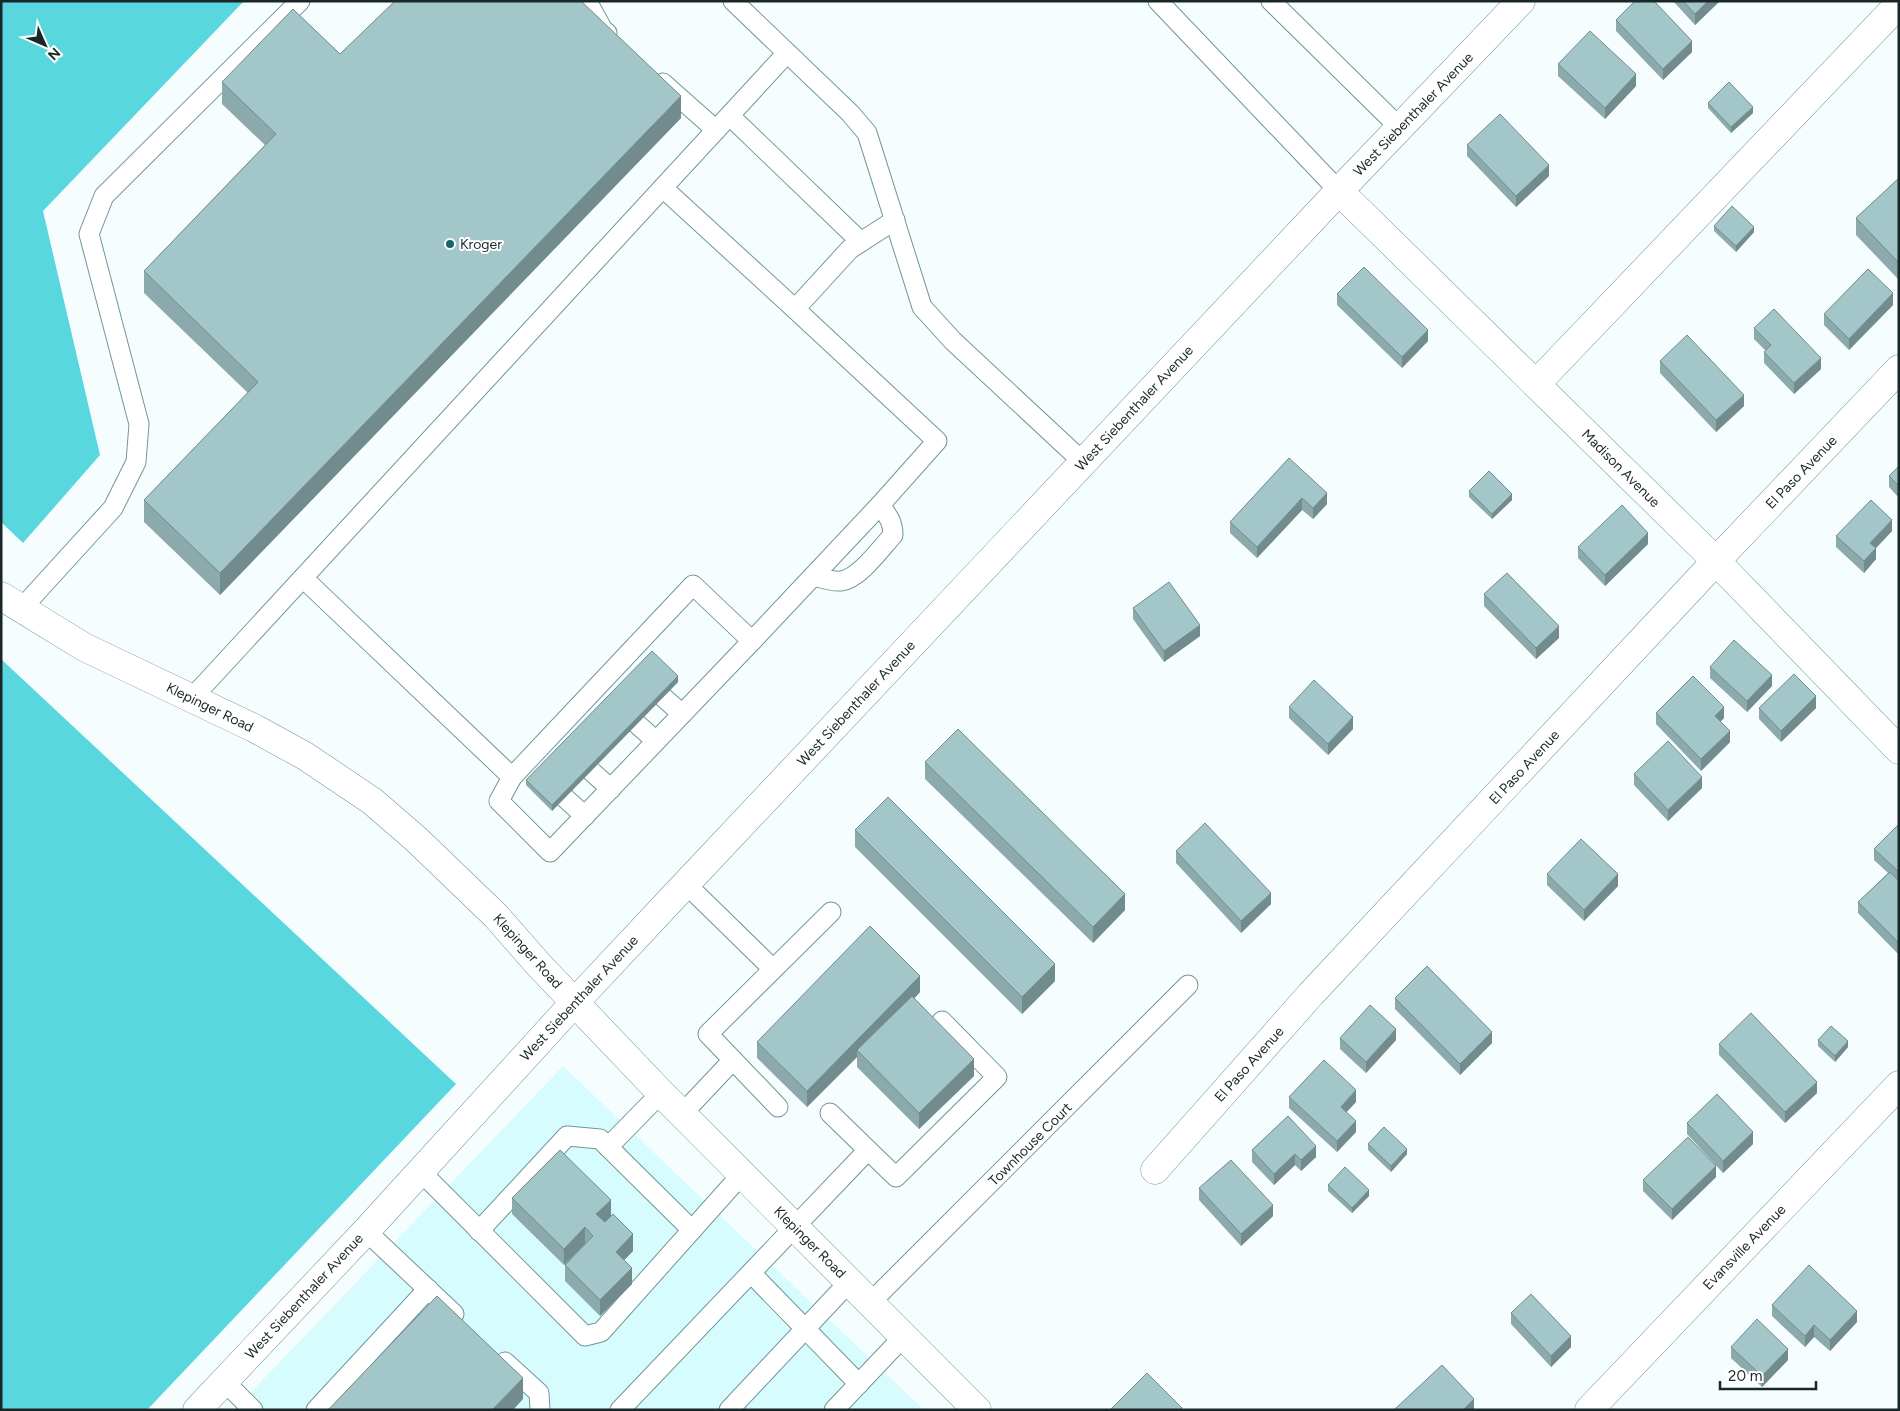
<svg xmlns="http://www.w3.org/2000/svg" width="1900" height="1411" viewBox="0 0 1900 1411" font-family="Figtree,sans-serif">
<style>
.built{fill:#d6fcfe}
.forest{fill:#59d7de}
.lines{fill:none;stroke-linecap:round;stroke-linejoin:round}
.service-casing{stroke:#739697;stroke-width:21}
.minor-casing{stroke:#739697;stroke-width:29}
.tertiary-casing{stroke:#739697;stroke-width:29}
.secondary-casing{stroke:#739697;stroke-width:29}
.service{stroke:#fff;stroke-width:19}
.minor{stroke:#fff;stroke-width:28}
.tertiary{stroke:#fff;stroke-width:28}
.secondary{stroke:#fff;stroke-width:28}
.wall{fill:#8caaac}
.shaded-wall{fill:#728b8c}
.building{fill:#a3c6c8;stroke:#728b8c}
.poi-dot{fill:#156469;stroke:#fff;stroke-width:2}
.labels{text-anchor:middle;stroke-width:4;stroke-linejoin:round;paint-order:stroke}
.street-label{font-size:14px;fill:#192728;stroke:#fff}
.poi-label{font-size:14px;fill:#192728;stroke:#fff;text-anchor:start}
</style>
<rect width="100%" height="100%" fill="#f6fdfe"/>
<!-- built -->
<polygon class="built" points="563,1066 924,1410 234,1410"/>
<!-- forest -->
<g class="forest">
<polygon points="1,1 244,1 43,211 100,455 23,543 1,522"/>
<polygon points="1,659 456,1084 147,1410 1,1410"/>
</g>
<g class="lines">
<!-- service casing -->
<g class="service-casing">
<g id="service">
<polyline points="587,1 603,30 607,33"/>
<polyline points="733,1 850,113 867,133 922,307 953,341 1083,462"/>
<polyline points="1158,1 1339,191"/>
<polyline points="1271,1 1400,128"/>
<polyline points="663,83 716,130"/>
<polyline points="730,116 861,242"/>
<polyline points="663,188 795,309 850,249 895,220"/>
<path d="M814,576C821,578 833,582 841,581C859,579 881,548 893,535C893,522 888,516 880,505"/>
<polyline points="303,578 512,777 693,585 752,641 880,505 937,441 795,309"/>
<polyline points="21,609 113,508 136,462 139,424 89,234 104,196 300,1"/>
<polyline points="663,697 682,714"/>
<polyline points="192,698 787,53"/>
<polyline points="637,724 656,741"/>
<polyline points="591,771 611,789"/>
<polyline points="512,777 499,801 550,852 752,641"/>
<polyline points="565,798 585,816"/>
<polyline points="686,884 773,969"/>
<polyline points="733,1060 708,1034 831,912"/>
<polyline points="830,1113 868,1150"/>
<polyline points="682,1114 733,1060 778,1107"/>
<polyline points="608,1147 661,1093"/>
<polyline points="420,1171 585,1336 601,1332 742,1174"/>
<polyline points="366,1231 454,1314"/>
<polyline points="479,1231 567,1136 600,1139 692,1230"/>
<polyline points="751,1273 859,1384"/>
<polyline points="871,1302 1188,985"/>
<polyline points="505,1362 539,1393 540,1410"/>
<polyline points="224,1381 253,1410"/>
<polyline points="316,1410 428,1289"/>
<polyline points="620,1410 868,1150 896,1177 997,1077 942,1021"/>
<polyline points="729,1410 850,1281"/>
<polyline points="834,1410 904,1336"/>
</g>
</g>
<!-- minor casing -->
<g class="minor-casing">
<g id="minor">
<polyline points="1339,191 1716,561 1899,750"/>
<polyline points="1536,384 1899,4"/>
<polyline points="1155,1170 1311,994 1716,561 1899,369"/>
<polyline points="1589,1410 1899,1085"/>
</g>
</g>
<!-- tertiary casing -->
<g class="tertiary-casing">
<polyline id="tertiary" points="1,596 84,647 254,728 305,756 372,801 416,839 496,916 538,964 661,1093 977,1410"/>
</g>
<!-- secondary casing -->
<g class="secondary-casing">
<polyline id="secondary" points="197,1410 366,1231 575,1002 681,889 1339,191 1521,1"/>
</g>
<!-- service -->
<use href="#service" class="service"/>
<!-- minor -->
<use href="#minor" class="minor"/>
<!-- tertiary -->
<use href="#tertiary" class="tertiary"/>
<!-- secondary -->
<use href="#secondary" class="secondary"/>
</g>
<!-- wall -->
<g class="wall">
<polygon points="1673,1 1720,1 1695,25"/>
<polygon points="1616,20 1692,52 1663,80 1616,31"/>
<polygon points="340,54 681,118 220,595 144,522 144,500 248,393 144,293 144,271 265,145 222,104 222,82"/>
<polygon points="1558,64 1636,86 1605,119 1558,76"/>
<polygon points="1708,103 1753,113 1731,133 1708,108"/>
<polygon points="1467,145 1549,176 1516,207 1467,156"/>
<polygon points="1899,178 1899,280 1856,235 1856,218"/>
<polygon points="1714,226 1754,232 1736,252 1714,231"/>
<polygon points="1337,294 1428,341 1402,368 1337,305"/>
<polygon points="1893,305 1849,350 1824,325 1824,314"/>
<polygon points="1754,328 1821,369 1794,394 1764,363 1764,352 1766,351 1754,339"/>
<polygon points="1660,361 1744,406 1716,432 1660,373"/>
<polygon points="1289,458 1327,504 1313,519 1302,510 1257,558 1230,533 1230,522"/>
<polygon points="1899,466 1899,498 1889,487 1889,476"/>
<polygon points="1469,491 1512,500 1492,519 1469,497"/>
<polygon points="1892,531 1876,548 1876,559 1864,573 1836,547 1836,536"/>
<polygon points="1648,544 1605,586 1578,558 1578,547"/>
<polygon points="1484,594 1559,638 1536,659 1484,606"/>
<polygon points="1133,608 1200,636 1164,662 1133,619"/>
<polygon points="1710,667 1772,686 1747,712 1710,678"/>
<polygon points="678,682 552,811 526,785 526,780"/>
<polygon points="1289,707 1353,729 1328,755 1289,718"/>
<polygon points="1759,708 1816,708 1781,742 1759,719"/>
<polygon points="1656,713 1724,718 1720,722 1730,742 1701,771 1656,724"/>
<polygon points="925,762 1125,910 1093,943 925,779"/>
<polygon points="1634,774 1702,788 1668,821 1634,785"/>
<polygon points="1899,824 1899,955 1858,913 1858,902 1888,873 1874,860 1874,849"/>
<polygon points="855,830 1055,981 1022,1014 855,847"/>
<polygon points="1176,851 1271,904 1241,933 1176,863"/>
<polygon points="1547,874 1618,886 1584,921 1547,885"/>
<polygon points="920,992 914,999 974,1076 919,1129 857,1067 857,1057 807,1107 757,1058 757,1042"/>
<polygon points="1395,998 1492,1043 1460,1075 1395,1009"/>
<polygon points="1340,1038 1396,1040 1366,1073 1340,1049"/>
<polygon points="1818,1040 1848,1047 1835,1062 1818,1046"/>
<polygon points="1719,1044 1817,1093 1785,1123 1719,1055"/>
<polygon points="1289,1097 1356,1102 1346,1112 1356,1132 1337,1152 1289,1108"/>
<polygon points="1288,1116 1316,1157 1301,1171 1295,1165 1274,1185 1252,1162 1252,1150"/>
<polygon points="1687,1123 1753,1144 1723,1173 1687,1134"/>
<polygon points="1368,1144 1407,1154 1391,1172 1368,1150"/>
<polygon points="1716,1177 1672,1220 1643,1191 1643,1180"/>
<polygon points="1328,1185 1369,1196 1352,1213 1328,1191"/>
<polygon points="1199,1188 1273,1216 1241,1246 1199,1200"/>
<polygon points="512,1198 611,1216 633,1251 624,1260 632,1284 600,1316 565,1281 565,1265 585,1244 564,1265 512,1214"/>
<polygon points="1772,1305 1857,1322 1830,1351 1814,1337 1805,1347 1772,1316"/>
<polygon points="1511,1313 1571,1347 1551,1367 1511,1324"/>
<polygon points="1731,1347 1788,1360 1762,1387 1731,1358"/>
</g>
<!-- shaded-wall -->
<g class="shaded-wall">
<polygon points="1708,1 1720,1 1695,25 1695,14"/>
<polygon points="1692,41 1692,52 1663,80 1663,69"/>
<polygon points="1636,74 1636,86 1605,119 1605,108"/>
<polygon points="681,96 681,118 220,595 220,573"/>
<polygon points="1753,107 1753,113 1731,133 1731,127"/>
<polygon points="1549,165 1549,176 1516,207 1516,196"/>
<polygon points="1754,227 1754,232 1736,252 1736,246"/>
<polygon points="1893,293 1893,305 1849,350 1849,339"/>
<polygon points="1428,330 1428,341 1402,368 1402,357"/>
<polygon points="1821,358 1821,369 1794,394 1794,383"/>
<polygon points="1744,395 1744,406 1716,432 1716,420"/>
<polygon points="1327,493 1327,504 1313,519 1313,508"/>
<polygon points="1512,494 1512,500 1492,519 1492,514"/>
<polygon points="1302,498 1302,510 1257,558 1257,547"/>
<polygon points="1892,520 1892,531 1876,548 1876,559 1864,573 1864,561 1870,543"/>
<polygon points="1648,533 1648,544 1605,586 1605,575"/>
<polygon points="1200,625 1200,636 1164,662 1164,651"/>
<polygon points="1559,626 1559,638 1536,659 1536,648"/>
<polygon points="1772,675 1772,686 1747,712 1747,701"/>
<polygon points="678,676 678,682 552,811 552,805"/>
<polygon points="1816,696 1816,708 1781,742 1781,731"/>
<polygon points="1724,707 1724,718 1715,727 1715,716"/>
<polygon points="1353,717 1353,729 1328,755 1328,744"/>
<polygon points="1730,731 1730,742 1701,771 1701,759"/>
<polygon points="1702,777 1702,788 1668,821 1668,810"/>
<polygon points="1618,874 1618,886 1584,921 1584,910"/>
<polygon points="1271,893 1271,904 1241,933 1241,921"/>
<polygon points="1125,894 1125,910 1093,943 1093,927"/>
<polygon points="1055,964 1055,981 1022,1014 1022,997"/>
<polygon points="920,976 920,992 860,1054 857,1050 857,1057 807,1107 807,1091"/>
<polygon points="1396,1029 1396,1040 1366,1073 1366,1062"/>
<polygon points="1492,1032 1492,1043 1460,1075 1460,1064"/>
<polygon points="1848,1041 1848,1047 1835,1062 1835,1056"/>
<polygon points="974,1059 974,1076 919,1129 919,1113"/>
<polygon points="1817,1082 1817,1093 1785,1123 1785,1112"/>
<polygon points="1356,1090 1356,1102 1341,1118 1341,1107"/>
<polygon points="1356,1121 1356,1132 1337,1152 1337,1141"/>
<polygon points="1753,1132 1753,1144 1723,1173 1723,1161"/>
<polygon points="1316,1146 1316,1157 1301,1171 1301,1160"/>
<polygon points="1407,1149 1407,1154 1391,1172 1391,1166"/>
<polygon points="1295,1154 1295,1165 1274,1185 1274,1174"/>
<polygon points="1716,1166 1716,1177 1672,1220 1672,1209"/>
<polygon points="1369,1190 1369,1196 1352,1213 1352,1208"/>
<polygon points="611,1200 611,1216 596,1231 596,1214"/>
<polygon points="1273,1205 1273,1216 1241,1246 1241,1234"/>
<polygon points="585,1227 585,1244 564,1265 564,1249"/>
<polygon points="633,1234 633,1251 616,1268 616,1252"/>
<polygon points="632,1268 632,1284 600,1316 600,1300"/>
<polygon points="1857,1311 1857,1322 1830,1351 1830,1340"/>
<polygon points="1814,1325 1814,1337 1805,1347 1805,1336"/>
<polygon points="1571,1336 1571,1347 1551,1367 1551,1356"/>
<polygon points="1788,1349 1788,1360 1762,1387 1762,1376"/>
<polygon points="523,1378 523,1399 513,1410 492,1410"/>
<polygon points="1474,1399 1474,1410 1463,1410"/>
</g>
<!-- building -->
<g class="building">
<polygon points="395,1 581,1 681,96 220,573 144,500 258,382 144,271 276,134 222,82 293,9 340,54"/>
<polygon points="1635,1 1654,1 1692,41 1663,69 1616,20"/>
<polygon points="1683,1 1708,1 1695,14"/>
<polygon points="1590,31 1636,74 1605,108 1558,64"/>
<polygon points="1729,82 1753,107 1731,127 1708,103"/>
<polygon points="1500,114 1549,165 1516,196 1467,145"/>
<polygon points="1899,178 1899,263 1856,218"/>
<polygon points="1732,206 1754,227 1736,246 1714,226"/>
<polygon points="1364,267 1428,330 1402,357 1337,294"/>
<polygon points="1868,269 1893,293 1849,339 1824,314"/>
<polygon points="1774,309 1821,358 1794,383 1764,352 1771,345 1754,328"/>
<polygon points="1687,335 1744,395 1716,420 1660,361"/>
<polygon points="1289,458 1327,493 1313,508 1302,498 1257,547 1230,522"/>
<polygon points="1899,466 1899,486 1889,476"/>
<polygon points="1489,471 1512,494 1492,514 1469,491"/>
<polygon points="1871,500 1892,520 1870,543 1876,548 1864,561 1836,536"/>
<polygon points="1622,505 1648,533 1605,575 1578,547"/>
<polygon points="1507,573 1559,626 1536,648 1484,594"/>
<polygon points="1169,582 1200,625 1164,651 1133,608"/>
<polygon points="1734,640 1772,675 1747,701 1710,667"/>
<polygon points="652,651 678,676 552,805 526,780"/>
<polygon points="1794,674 1816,696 1781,731 1759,708"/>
<polygon points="1693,676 1724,707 1715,716 1730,731 1701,759 1656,713"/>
<polygon points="1314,680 1353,717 1328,744 1289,707"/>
<polygon points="958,729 1125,894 1093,927 925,762"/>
<polygon points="1668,741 1702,777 1668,810 1634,774"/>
<polygon points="888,797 1055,964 1022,997 855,830"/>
<polygon points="1205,823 1271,893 1241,921 1176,851"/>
<polygon points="1899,824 1899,872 1874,849"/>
<polygon points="1581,839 1618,874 1584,910 1547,874"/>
<polygon points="1890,872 1899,881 1899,943 1858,902"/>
<polygon points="870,926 920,976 807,1091 757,1042"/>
<polygon points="1427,966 1492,1032 1460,1064 1395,998"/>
<polygon points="912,996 974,1059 919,1113 857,1050"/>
<polygon points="1370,1005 1396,1029 1366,1062 1340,1038"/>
<polygon points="1751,1013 1817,1082 1785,1112 1719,1044"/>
<polygon points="1831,1026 1848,1041 1835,1056 1818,1040"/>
<polygon points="1324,1060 1356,1090 1341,1107 1356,1121 1337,1141 1289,1097"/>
<polygon points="1717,1094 1753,1132 1723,1161 1687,1123"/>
<polygon points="1288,1116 1316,1146 1301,1160 1295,1154 1274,1174 1252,1150"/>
<polygon points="1384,1127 1407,1149 1391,1166 1368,1144"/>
<polygon points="1688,1137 1716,1166 1672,1209 1643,1180"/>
<polygon points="560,1150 611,1200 596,1214 605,1222 613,1214 633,1234 616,1252 632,1268 600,1300 565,1265 593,1236 585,1227 564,1249 512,1198"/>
<polygon points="1231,1160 1273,1205 1241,1234 1199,1188"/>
<polygon points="1345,1167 1369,1190 1352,1208 1328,1185"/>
<polygon points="1809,1265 1857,1311 1830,1340 1814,1325 1805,1336 1772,1305"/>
<polygon points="1531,1294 1571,1336 1551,1356 1511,1313"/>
<polygon points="437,1296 523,1378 492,1410 328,1410"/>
<polygon points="1757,1319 1788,1349 1762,1376 1731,1347"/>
<polygon points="1442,1365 1474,1399 1463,1410 1396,1410 1395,1409"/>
<polygon points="1147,1373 1182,1408 1180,1410 1110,1410"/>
</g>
<!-- markers -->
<circle class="poi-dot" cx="450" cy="244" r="5"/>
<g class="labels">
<!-- street labels -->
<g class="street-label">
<text transform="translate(1413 114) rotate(-46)" y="5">West Siebenthaler Avenue</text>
<text transform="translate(1134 408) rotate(-47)" y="5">West Siebenthaler Avenue</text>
<text transform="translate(1621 468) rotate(45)" y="5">Madison Avenue</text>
<text transform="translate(1801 472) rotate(-46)" y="5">El Paso Avenue</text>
<text transform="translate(856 703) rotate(-47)" y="5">West Siebenthaler Avenue</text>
<text transform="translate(210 707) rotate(26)" y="5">Klepinger Road</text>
<text transform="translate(1524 767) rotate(-47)" y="5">El Paso Avenue</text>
<text transform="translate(528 951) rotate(48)" y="5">Klepinger Road</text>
<text transform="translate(579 998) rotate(-47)" y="5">West Siebenthaler Avenue</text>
<text transform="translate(1249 1064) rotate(-48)" y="5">El Paso Avenue</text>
<text transform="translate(1030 1144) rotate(-45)" y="5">Townhouse Court</text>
<text transform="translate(810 1242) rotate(45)" y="5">Klepinger Road</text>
<text transform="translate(1744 1247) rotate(-46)" y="5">Evansville Avenue</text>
<text transform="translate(304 1296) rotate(-47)" y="5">West Siebenthaler Avenue</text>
</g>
<!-- poi labels -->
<g class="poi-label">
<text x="460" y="249">Kroger</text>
</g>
</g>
<!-- border -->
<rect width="1900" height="1411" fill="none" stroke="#192728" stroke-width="5"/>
<!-- north arrow -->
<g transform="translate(45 45) rotate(135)" stroke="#ffffff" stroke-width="4" paint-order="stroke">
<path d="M0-4L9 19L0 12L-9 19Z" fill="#192728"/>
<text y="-8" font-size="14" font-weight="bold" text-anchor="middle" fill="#192728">N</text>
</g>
<!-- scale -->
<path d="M1720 1381v8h96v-8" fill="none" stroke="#192728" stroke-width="2.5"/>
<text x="1728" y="1381" font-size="15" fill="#192728" stroke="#ffffff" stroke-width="4" paint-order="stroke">20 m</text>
</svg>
